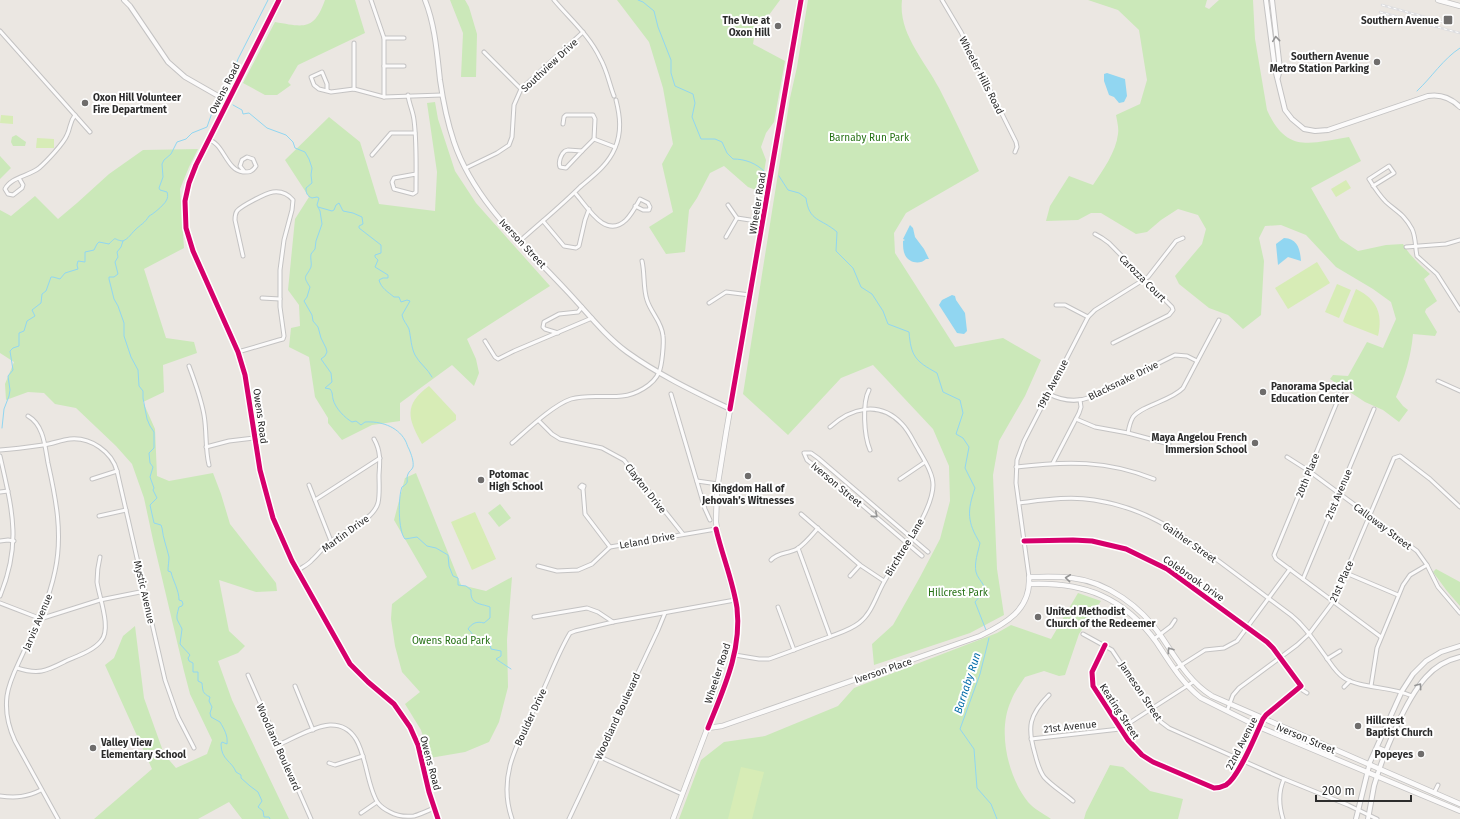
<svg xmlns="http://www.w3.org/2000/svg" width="1460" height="819" viewBox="0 0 1460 819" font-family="'Fira Sans',sans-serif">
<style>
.green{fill:#cbe8b9}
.pitch{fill:#d7ecb6}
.water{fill:#91d6f1}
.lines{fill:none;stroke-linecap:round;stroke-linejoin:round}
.stream{stroke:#91d6f1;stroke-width:1}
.minor-casing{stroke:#c4c3c3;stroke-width:5}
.tertiary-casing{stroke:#c4c3c3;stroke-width:6}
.secondary-casing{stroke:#c4c3c3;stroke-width:6}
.minor{stroke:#fcfbfb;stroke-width:3}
.tertiary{stroke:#fcfbfb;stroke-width:4}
.secondary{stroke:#fcfbfb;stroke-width:4.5}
.rail-casing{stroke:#dedee0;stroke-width:2.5}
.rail{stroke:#fff;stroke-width:1;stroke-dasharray:3;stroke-linecap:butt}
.cycleway-casing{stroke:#fff;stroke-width:8}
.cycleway{stroke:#d6006c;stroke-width:5}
.oneway{stroke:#949494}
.poi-dot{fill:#6f6d6c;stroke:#fff;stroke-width:1.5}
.labels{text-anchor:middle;stroke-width:4;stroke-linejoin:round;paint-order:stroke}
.poi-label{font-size:10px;font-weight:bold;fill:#2c2c2c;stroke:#fff;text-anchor:start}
.street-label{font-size:10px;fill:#2c2c2c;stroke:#fff}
.park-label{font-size:10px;fill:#267115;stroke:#fff}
.water-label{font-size:11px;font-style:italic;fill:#036ca9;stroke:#fff}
</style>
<rect width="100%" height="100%" fill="#ebe7e2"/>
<!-- green -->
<g class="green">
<path d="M325,0H355L365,33L298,65L288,82L291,85L277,95H265L243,83L275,22C304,27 314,31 325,0Z"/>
<polygon points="450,0 465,0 469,7 477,34 476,77 461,77 463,33"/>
<polygon points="617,0 780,0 769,15 756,26 753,44 785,61 774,122 766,133 761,147 766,160 761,192 748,187 724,166 710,173 697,198 689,210 685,252 666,254 649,227 673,212 662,164 673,144 663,88 649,42"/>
<path d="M808,0H902C898,33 925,61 939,88C953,115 966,143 979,171L906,213L894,233L895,253L955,347L1003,338L1041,360L1025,396L999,441L993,475L997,569L1004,615L970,633L874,665L872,644L893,625L920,577L940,539L950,501L949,466L933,429L873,365L841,378L788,435L743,394L790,98L797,67Z"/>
<path d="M1088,0H1207L1205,7L1209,9L1219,0H1253L1255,39L1267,110C1287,154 1310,143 1349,137L1361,161L1311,188L1340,239L1358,251L1386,245L1403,244C1410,256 1420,265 1430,274L1424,279L1437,301L1426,309L1425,312L1437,332L1435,336L1413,334C1411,357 1405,376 1396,397L1403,406L1408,410L1399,422L1383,410L1365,402L1330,379L1333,375L1348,376L1367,342L1383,348L1396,319L1391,302L1373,289L1336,267L1306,235L1281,225L1265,226L1259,238L1264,261L1261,315L1243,329L1228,315L1209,308L1179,284L1175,276L1202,244L1206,229L1198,215L1178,209L1161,220L1147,232L1136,234L1101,213H1091L1078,220L1046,221L1050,206L1069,176L1093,185C1103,170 1116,152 1118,134C1119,128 1117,121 1116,115L1140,104L1147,80L1139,30L1118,10Z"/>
<polygon points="435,102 438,119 455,171 476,203 550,286 467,339 476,359 479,373 474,386 452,365 400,403 400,421 372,425 342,440 328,423 328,418 315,397 309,357 289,347 291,328 300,326 299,305 288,290 295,219 309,197 285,160 329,117 360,142 379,204 435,211 437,172 427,103"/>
<polygon points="16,135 26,142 25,146 13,146 11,142 12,137"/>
<polygon points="198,149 189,167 180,189 184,248 144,269 166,338 194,342 197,353 163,365 164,392 143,402 155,429 157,476 169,481 213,473 221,494 230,524 276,583 277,591 256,592 219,580 229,631 245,646 238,653 218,661 232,700 289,819 242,819 229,802 198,819 94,819 152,769 105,665 114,658 123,636 135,626 144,698 164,754 176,768 207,754 212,740 190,694 184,671 153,540 144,498 132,464 116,446 76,408 55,404 44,393 28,392 6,400 5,384 14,362 0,353 0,210 11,216 35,196 58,219 77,203 109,174 143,150"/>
<polygon points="0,156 11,168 0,179"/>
<polygon points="416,473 461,585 486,591 512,577 507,640 508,687 499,722 489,742 465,752 430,758 421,730 405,704 420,692 402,672 395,646 391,619 392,604 427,577 394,520 405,478"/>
<polygon points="500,504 511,518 499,527 488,513"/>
<polygon points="1436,569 1460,582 1460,606 1447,591 1433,572"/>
<path d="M1078,593L1101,601L1079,634L1065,675L1059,676L1044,671L1025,677C1020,685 1014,692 1011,701C997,731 1008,777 1028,802C1034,809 1044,814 1051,819H679L701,760L724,742L765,736L838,706L854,688L997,633L1011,625L1051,639Z"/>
<polygon points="1110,765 1123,767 1150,791 1183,799 1178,819 1084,819 1086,812"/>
</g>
<!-- pitch -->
<g class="pitch">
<polygon points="1,115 13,116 13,124 0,123"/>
<polygon points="37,138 54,139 54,148 36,148"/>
<polygon points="1346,180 1351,188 1336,197 1331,189"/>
<polygon points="1317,262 1330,283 1288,309 1275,288"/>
<polygon points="1337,284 1351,290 1339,318 1325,312"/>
<path d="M1356,289C1377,299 1383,314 1378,336L1345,323L1343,321Z"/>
<path d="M429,386L456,415V420L422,444C408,419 403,405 429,386Z"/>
<polygon points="475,512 496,559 472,570 451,522"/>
<polygon points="741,767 764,772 752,819 728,819"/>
</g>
<!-- water -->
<g class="water">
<polygon points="1107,73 1125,79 1127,96 1124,102 1119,103 1114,97 1109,95 1104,81 1104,74"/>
<path d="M910,225L913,228L915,237L924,249L929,259H926C920,265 909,263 905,255C903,251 903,246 903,241L905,240L903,239Z"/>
<path d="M1284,238C1298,239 1300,249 1301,261L1288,257L1278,265L1276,244Z"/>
<polygon points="952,295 955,296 956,300 965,313 967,331 964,334 957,333 939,305 942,300"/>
</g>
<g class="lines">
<!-- stream -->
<g class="stream">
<path d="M638,0L643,2L654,11L658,27L671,60V73L675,86L693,94L695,103L692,117L701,139H715L722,142L727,153L733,159C745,159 756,163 765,172"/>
<path d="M1417,91C1432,77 1443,59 1460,48"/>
<polyline points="223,92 229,85"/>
<polyline points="227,92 238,59 268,0"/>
<path d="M233,105L242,110L243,114L249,113L267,128L286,135L293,142L295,148L305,152L309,159L312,168L311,175L312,183L306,188C306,193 307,196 312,198L317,197L319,198L317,205L320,211L322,224L316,241L315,249L311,254C310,258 312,263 311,267C306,278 302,275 310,287L307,297L304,301L312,315L313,321L318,327L321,338L326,348L327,352L325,356L321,359L331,373L332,382L325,388L330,389C333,393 332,395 333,399C335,408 345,418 352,422L356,421L361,425L365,422C380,421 397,426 405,440C407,443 407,446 409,449C411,454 414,461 413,467C412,470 409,471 408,474C405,480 411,482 402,487C398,497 398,531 405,539L417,537L427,546L436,548L448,555L449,566L453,576L458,578V585L466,586L471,590C470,605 480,603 490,607V618L484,623C477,621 472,623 468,629C473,633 474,639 478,644L485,641L490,644L491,649L501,651V656L496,659L511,669"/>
<path d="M779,176L788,190L799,193L806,198C809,222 821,218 837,232L836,251L853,268L861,287L872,294L883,311L888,324L909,332C911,356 915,361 937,373L943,392L960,400L963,413L956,434L963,438L969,447L965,468L975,488C967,511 967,522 980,543C978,552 974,563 976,572C977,577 982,582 984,586L980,596L975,602L986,630"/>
<path d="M318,207L332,211L334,210L336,205L339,203L343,211L353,213L362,217L363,224L359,226V228L381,245V253L375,255V257L378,260L375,267L388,275V278H383L379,280C381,288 388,292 394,297H399L401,302L407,300L410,301L402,315C403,321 407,324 409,329C411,338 411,347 415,355C419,363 428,369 432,377"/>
<path d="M123,241L121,247L117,252L118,257L115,262L118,274L114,277H109V279L114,299L118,306L124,323V336L131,357L138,370L139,386L143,391V398L147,419L150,426L154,432V448L149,453L150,463L153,467L150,477L154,488L153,490L157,498L150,505L154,523L161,525L162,528C163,538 167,548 169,557C169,561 168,566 168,571L171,572C173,581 179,590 179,600L182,601L183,604L182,606L179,607C175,621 177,618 182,629L180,644L190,655L188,658L189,661L193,663V672H198V681L202,683C203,691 202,693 210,697L209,701L212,707L210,713L211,717L220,722C224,729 228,735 227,744L222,742L221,744C221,760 232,761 236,772L241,775V778L250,786L258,792L262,801L258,807L263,811L264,817H269L270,819"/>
<path d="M2,428L4,409L9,396L10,390L8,376L13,370L10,351L13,348L19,346V333L24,331L27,321L35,316L32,310L41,303L42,294L46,291L51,277H53L60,279L65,273L78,269L77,265L78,261L85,262V252L94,250L97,244L99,242L109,244C118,235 112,240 123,241C129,238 130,235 135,230C140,225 145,223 149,216C152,215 164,205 166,201C168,198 168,195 167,192L160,190L159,188L163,177L162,164L164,160L171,154L177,142L186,139L192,133L207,127L214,107L217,104"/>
<polyline points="989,638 980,674 960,729 974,749 977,788 991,804 997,819"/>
</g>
<!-- minor casing -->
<g class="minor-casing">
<g id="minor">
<polyline points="371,0 384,38 384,97"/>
<path d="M554,0C570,19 589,35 600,58C607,70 609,83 614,96"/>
<polyline points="942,0 961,32 1016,142 1017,147 1015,152"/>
<polyline points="0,31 90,132"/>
<polyline points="384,38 404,38"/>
<polyline points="354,43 354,89"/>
<polyline points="484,52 521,89"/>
<polyline points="384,66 404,66"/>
<polyline points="327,91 327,84 322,72 311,77 314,85 319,89 331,92 354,89 384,97 442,95"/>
<path d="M408,95C409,104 413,111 414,120C417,143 416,168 416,192L413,194L394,189L392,182L394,178L416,174"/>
<polyline points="563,124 564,117 566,115 593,115 595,119 594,139 582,151"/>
<path d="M209,139C212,141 214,142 217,145C225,153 230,171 243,172C250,172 252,172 256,166L253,159L247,157L242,160L240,166L244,171"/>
<polyline points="594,139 615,147"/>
<path d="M568,150L582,151L566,168L560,167C558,162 561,154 565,151Z"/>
<polyline points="372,155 391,133 415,133"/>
<polyline points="466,168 497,153 509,145 512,137 514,105 521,89 583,32"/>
<path d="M19,178L23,185L22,188L13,195L8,194L5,189C11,177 29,176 39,168C46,162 64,143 67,135C71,127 69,123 75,115"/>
<path d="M1373,186L1394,173L1389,166L1369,179C1374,187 1379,195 1386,202C1397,212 1404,214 1412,229C1416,237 1415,247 1417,256L1437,274L1460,310"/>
<path d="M575,193C587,206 605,240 626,220C632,214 636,206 640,199L648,203L650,207L649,210H643L635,206"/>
<polyline points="728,205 737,218 763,222"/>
<polyline points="543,221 564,246 576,248 579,246 585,220 589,209"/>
<polyline points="1095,234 1102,238 1109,243 1172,307 1173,310 1169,315 1113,343"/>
<polyline points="726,237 737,218"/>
<path d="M520,241C540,223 561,206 580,187C593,176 608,165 615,148C622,132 620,116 616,100"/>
<polyline points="1406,247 1446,244 1460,240"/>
<polyline points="262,298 280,299"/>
<polyline points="709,303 726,292 750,295"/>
<polyline points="1056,305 1065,305 1088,317"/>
<polyline points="558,333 545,329 543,327 544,322 559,314 578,312 582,307"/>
<polyline points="485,341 495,357 498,359 514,351 592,318"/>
<path d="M238,352L279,340L283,339L284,336L280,307V270L284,240L292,210L293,200C288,194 281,191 273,192C266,193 241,206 237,211C235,214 235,217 235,220L243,256"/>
<path d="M189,366C195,382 201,398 204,415C207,432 205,449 209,465"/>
<polyline points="1438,381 1460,391"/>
<path d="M869,390C862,403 864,436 870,450"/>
<polyline points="1342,390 1274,555 1276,559 1381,637"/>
<path d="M1047,393C1062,401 1076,403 1091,397L1175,355L1187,356L1197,361"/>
<polyline points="671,394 705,509 710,520"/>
<path d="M28,416C44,425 45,447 48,463C56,499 63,534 55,571C49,600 37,625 24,651C18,665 9,680 7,696C5,712 8,726 15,741L58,819"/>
<polyline points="1076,419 1095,427 1128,433 1169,444"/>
<polyline points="539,421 552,434 560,439 602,448 624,460 683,534"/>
<path d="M1128,433C1129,427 1130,422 1133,417C1142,405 1171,401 1183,388L1219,320"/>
<path d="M512,443C527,430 553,405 571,399C587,394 606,398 622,396C635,395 654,385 659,372C662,366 664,343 663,336C662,322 651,313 647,300C643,288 645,274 642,261"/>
<polyline points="206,447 229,441 254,438"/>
<path d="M0,450C14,449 29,447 43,445C52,444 61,440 70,439C91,437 112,452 117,471L165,680L178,717L194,748"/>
<path d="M0,456C12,509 22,543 0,596"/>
<polyline points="1287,457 1309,471 1417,551 1427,565 1438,587 1460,613"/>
<polyline points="1053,463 1079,413 1081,407 1080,400"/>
<path d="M1016,467C1066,461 1107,460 1154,479"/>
<polyline points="92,479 117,471"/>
<polyline points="900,479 925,462"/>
<polyline points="697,481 718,484"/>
<polyline points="309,485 331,541"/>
<polyline points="583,489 580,487 582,485 584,486 583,489 585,514 610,547"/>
<polyline points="0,492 8,491"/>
<polyline points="315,500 380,458"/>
<path d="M1019,503C1044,500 1069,496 1094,500C1147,508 1178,532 1220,562C1244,580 1267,597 1291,615C1305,626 1315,642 1326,657C1331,664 1336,673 1344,678C1362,689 1391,686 1412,696"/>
<polyline points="801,514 860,565 884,581"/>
<polyline points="99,516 126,510"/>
<polyline points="0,541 8,540 14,541"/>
<path d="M1024,541L1073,540L1092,541L1126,549L1167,569L1267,642L1273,648L1301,686L1266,715L1263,719C1256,734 1239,777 1226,785C1222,787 1218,788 1214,788L1153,762L1142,755L1128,740L1093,686L1092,672L1105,645"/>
<polyline points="798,548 830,636"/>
<polyline points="922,556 841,487 807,460 804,453 811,453 818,458 928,552"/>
<path d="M771,560C778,552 788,554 797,549C805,544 812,535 818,528"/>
<polyline points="538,566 557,571 578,570 592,564 610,547 716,529"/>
<path d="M297,571C302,567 308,565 312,560C318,555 322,548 329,543C343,531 373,521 378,503C380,494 379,484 379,475C380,462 381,451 374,439"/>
<polyline points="1346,573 1398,595"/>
<polyline points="850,576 860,565"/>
<polyline points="1029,577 1016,483 1017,460 1024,441 1088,317 1095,310 1148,277 1176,241 1183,238"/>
<polyline points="1303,579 1374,409"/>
<polyline points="0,603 39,618 43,618 100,600 145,591"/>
<polyline points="778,607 794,650"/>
<polyline points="534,617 587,608 598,612 613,622"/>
<polyline points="1083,634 1112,650 1154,713 1161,722 1169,728 1284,779 1348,805 1377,819"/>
<polyline points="1154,639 1171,626 1175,620"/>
<path d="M735,655L759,659H769C789,652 809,644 829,637C839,633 850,630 859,623C872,613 876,596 884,582C897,558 933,512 933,485C933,473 924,460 918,449C913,441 909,431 902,424C879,400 851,408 830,427"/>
<polyline points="1327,659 1340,651"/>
<path d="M17,668C39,675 46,671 66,661C77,656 93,651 101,641C112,629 99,597 97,582C97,573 98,565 100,557"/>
<polyline points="1175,669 1205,650 1224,648 1237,641 1290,569"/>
<polyline points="248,675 311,819"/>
<polyline points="295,686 313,730"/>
<polyline points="1371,686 1377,648 1403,585 1410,575 1427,565"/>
<polyline points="1344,687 1350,681"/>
<polyline points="1299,688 1307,693"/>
<path d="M1049,695C1029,715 1027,727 1035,754C1037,762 1039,770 1044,777C1052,786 1064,793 1073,801"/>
<polyline points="1227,711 1233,695 1239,688 1297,645 1309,634 1333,602 1394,458 1400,456 1430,479 1460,507"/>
<polyline points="1031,739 1120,729 1193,682"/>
<path d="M278,745C292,739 314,726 330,725C369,724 362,780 378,803C381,807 386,810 390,812C397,816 405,817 414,816C421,814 427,811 434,808"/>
<polyline points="1377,747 1394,754"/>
<polyline points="598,756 682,794"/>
<polyline points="329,763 335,765 363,756"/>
<polyline points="1434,793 1438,785"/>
<path d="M0,796C16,798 27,797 41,790"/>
<polyline points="361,813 377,802"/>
<path d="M512,819C496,773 521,738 540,697C550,676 558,653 570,633L575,631L613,622L735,600"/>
<polyline points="569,819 658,630 665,613"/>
<path d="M1283,819C1279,806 1278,792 1284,779"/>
</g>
</g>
<!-- tertiary casing -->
<g class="tertiary-casing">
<g id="tertiary">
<polyline points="124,0 130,6 168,62 185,77 227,101"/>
<polyline points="279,0 196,165 189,183 185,201 186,228 193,251 238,352 245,375 260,470 273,518 292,561 350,664 368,682 394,704 410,727 418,745 429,792 438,819"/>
<path d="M425,0C435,25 437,53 440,80C443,101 447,121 454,142C474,201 524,245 566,290C586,311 604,335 627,352C659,375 695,392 730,409"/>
<path d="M1266,0L1275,69L1285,110L1292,119L1304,129L1315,131L1328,130L1428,96C1440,94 1451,98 1460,107"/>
<polyline points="1272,0 1280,69 1278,77"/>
<polyline points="1356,819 1370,762 1402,691 1413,674 1426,661 1441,652 1460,646"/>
<path d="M1368,819C1370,808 1372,797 1374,786C1383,755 1405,700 1426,677C1435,667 1447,660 1460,657"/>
</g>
</g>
<!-- secondary casing -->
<g class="secondary-casing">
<g id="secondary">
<polyline points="1438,0 1460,6"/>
<path d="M1030,584C1084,582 1124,597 1157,643C1170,663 1182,683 1201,698L1259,727L1460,811"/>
<path d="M708,728L722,726L980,636C1005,624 1031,610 1029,577C1043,577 1058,576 1072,578C1108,582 1141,607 1161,636C1176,658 1189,682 1212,696L1460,804"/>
<polyline points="673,819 729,671 735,655 737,640 738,619 735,600 719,541 716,522 717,489 726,433 801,0"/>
</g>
</g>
<!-- minor -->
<use href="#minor" class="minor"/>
<!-- tertiary -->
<use href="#tertiary" class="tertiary"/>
<!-- secondary -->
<use href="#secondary" class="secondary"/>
<!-- rail casing -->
<g class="rail-casing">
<g id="rail">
<polyline points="1382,5 1450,24"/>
<polyline points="1380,12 1460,33"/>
</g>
</g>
<!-- rail -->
<use href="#rail" class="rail"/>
<!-- cycleway casing -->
<g class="cycleway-casing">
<g id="cycleway">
<polyline points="279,0 196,165 189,183 185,201 186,228 193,251 238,352 245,375 260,470 273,518 292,561 350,664 368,682 394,704 410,727 418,745 429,792 438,819"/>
<polyline points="730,409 801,0"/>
<path d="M1024,541L1073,540L1092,541L1126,549L1167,569L1267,642L1273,648L1301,686L1266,715L1263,719C1256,734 1239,777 1226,785C1222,787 1218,788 1214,788L1153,762L1142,755L1128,740L1093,686L1092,672L1105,645"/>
<path d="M708,728C723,690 742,651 737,608C733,581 722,555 716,529"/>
</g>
</g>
<!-- cycleway -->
<use href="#cycleway" class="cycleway"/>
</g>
<!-- one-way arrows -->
<defs><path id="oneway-chevron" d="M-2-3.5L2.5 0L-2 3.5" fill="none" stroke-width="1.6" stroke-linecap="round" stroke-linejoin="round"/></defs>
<g class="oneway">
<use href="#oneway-chevron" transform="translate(1276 39) rotate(-96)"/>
<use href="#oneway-chevron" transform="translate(875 515) rotate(41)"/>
<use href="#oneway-chevron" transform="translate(1068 578) rotate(-174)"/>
<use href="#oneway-chevron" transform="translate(1170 650) rotate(-124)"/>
<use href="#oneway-chevron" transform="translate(1419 686) rotate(-54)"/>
</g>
<!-- markers -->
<g class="poi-dot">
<rect x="1443" y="15" width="10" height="10" rx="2"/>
<circle cx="778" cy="26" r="4"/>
<circle cx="1377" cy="62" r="4"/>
<circle cx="85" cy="103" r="4"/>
<circle cx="1263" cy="392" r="4"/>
<circle cx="1255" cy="443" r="4"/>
<circle cx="748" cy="476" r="4"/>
<circle cx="481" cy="480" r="4"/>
<circle cx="1038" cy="617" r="4"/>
<circle cx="1358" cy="726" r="4"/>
<circle cx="93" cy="748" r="4"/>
<circle cx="1421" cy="754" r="4"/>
</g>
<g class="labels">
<!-- poi labels -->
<g class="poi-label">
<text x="770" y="24" text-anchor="end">The Vue at<tspan x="770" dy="12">Oxon Hill</tspan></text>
<text x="1439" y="24" text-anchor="end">Southern Avenue</text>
<text x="1369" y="60" text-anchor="end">Southern Avenue<tspan x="1369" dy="12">Metro Station Parking</tspan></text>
<text x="93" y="101">Oxon Hill Volunteer<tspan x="93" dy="12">Fire Department</tspan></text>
<text x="1271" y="390">Panorama Special<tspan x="1271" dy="12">Education Center</tspan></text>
<text x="1247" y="441" text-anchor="end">Maya Angelou French<tspan x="1247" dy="12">Immersion School</tspan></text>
<text x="489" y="478">Potomac<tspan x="489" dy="12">High School</tspan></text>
<text x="748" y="492" text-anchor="middle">Kingdom Hall of<tspan x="748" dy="12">Jehovah’s Witnesses</tspan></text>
<text x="1046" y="615">United Methodist<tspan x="1046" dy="12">Church of the Redeemer</tspan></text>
<text x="1366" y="724">Hillcrest<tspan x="1366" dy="12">Baptist Church</tspan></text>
<text x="101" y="746">Valley View<tspan x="101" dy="12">Elementary School</tspan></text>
<text x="1413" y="758" text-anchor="end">Popeyes</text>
</g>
<!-- street labels -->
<g class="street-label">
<text transform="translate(549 65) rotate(-43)" y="4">Southview Drive</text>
<text transform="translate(982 75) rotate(63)" y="4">Wheeler Hills Road</text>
<text transform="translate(224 88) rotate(-63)" y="4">Owens Road</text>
<text transform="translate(757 203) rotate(-81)" y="4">Wheeler Road</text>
<text transform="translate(523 243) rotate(47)" y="4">Iverson Street</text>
<text transform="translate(1143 278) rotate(45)" y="4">Carozza Court</text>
<text transform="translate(1123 380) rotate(-26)" y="4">Blacksnake Drive</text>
<text transform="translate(1052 384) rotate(-62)" y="4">19th Avenue</text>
<text transform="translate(261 416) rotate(82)" y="4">Owens Road</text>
<text transform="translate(1307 475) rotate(-68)" y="4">20th Place</text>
<text transform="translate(837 484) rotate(40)" y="4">Iverson Street</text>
<text transform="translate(646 488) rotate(52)" y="4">Clayton Drive</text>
<text transform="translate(1338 494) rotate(-67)" y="4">21st Avenue</text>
<text transform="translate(1383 526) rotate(37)" y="4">Calloway Street</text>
<text transform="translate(345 533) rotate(-36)" y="4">Martin Drive</text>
<text transform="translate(647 540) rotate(-10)" y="4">Leland Drive</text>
<text transform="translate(1190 542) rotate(35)" y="4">Gaither Street</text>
<text transform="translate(904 547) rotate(-59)" y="4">Birchtree Lane</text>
<text transform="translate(1194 578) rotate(35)" y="4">Colebrook Drive</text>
<text transform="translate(1341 581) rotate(-66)" y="4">21st Place</text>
<text transform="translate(145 592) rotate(77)" y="4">Mystic Avenue</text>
<text transform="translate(37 622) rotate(-67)" y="4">Jarvis Avenue</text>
<text transform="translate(883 670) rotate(-19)" y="4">Iverson Place</text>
<text transform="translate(717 673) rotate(-72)" y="4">Wheeler Road</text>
<text transform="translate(1141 691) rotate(56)" y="4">Jameson Street</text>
<text transform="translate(1120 711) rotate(57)" y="4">Keating Street</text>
<text transform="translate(617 716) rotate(-65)" y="4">Woodland Boulevard</text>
<text transform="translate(530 717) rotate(-65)" y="4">Boulder Drive</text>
<text transform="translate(1070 726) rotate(-6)" y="4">21st Avenue</text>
<text transform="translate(1306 738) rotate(23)" y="4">Iverson Street</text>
<text transform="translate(1241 743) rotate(-63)" y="4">22nd Avenue</text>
<text transform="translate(279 747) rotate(66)" y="4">Woodland Boulevard</text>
<text transform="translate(431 763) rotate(75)" y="4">Owens Road</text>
</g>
<!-- park labels -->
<g class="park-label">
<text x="869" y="141">Barnaby Run Park</text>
<text x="958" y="596">Hillcrest Park</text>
<text x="451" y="644">Owens Road Park</text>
</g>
<!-- water labels -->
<g class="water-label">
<text transform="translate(967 683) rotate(-72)" y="4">Barnaby Run</text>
</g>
</g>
<!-- scale -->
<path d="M1316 795v6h95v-6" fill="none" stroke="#2c2c2c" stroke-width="2"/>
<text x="1322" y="795" font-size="12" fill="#2c2c2c" stroke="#ffffff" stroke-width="3" paint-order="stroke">200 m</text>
</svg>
